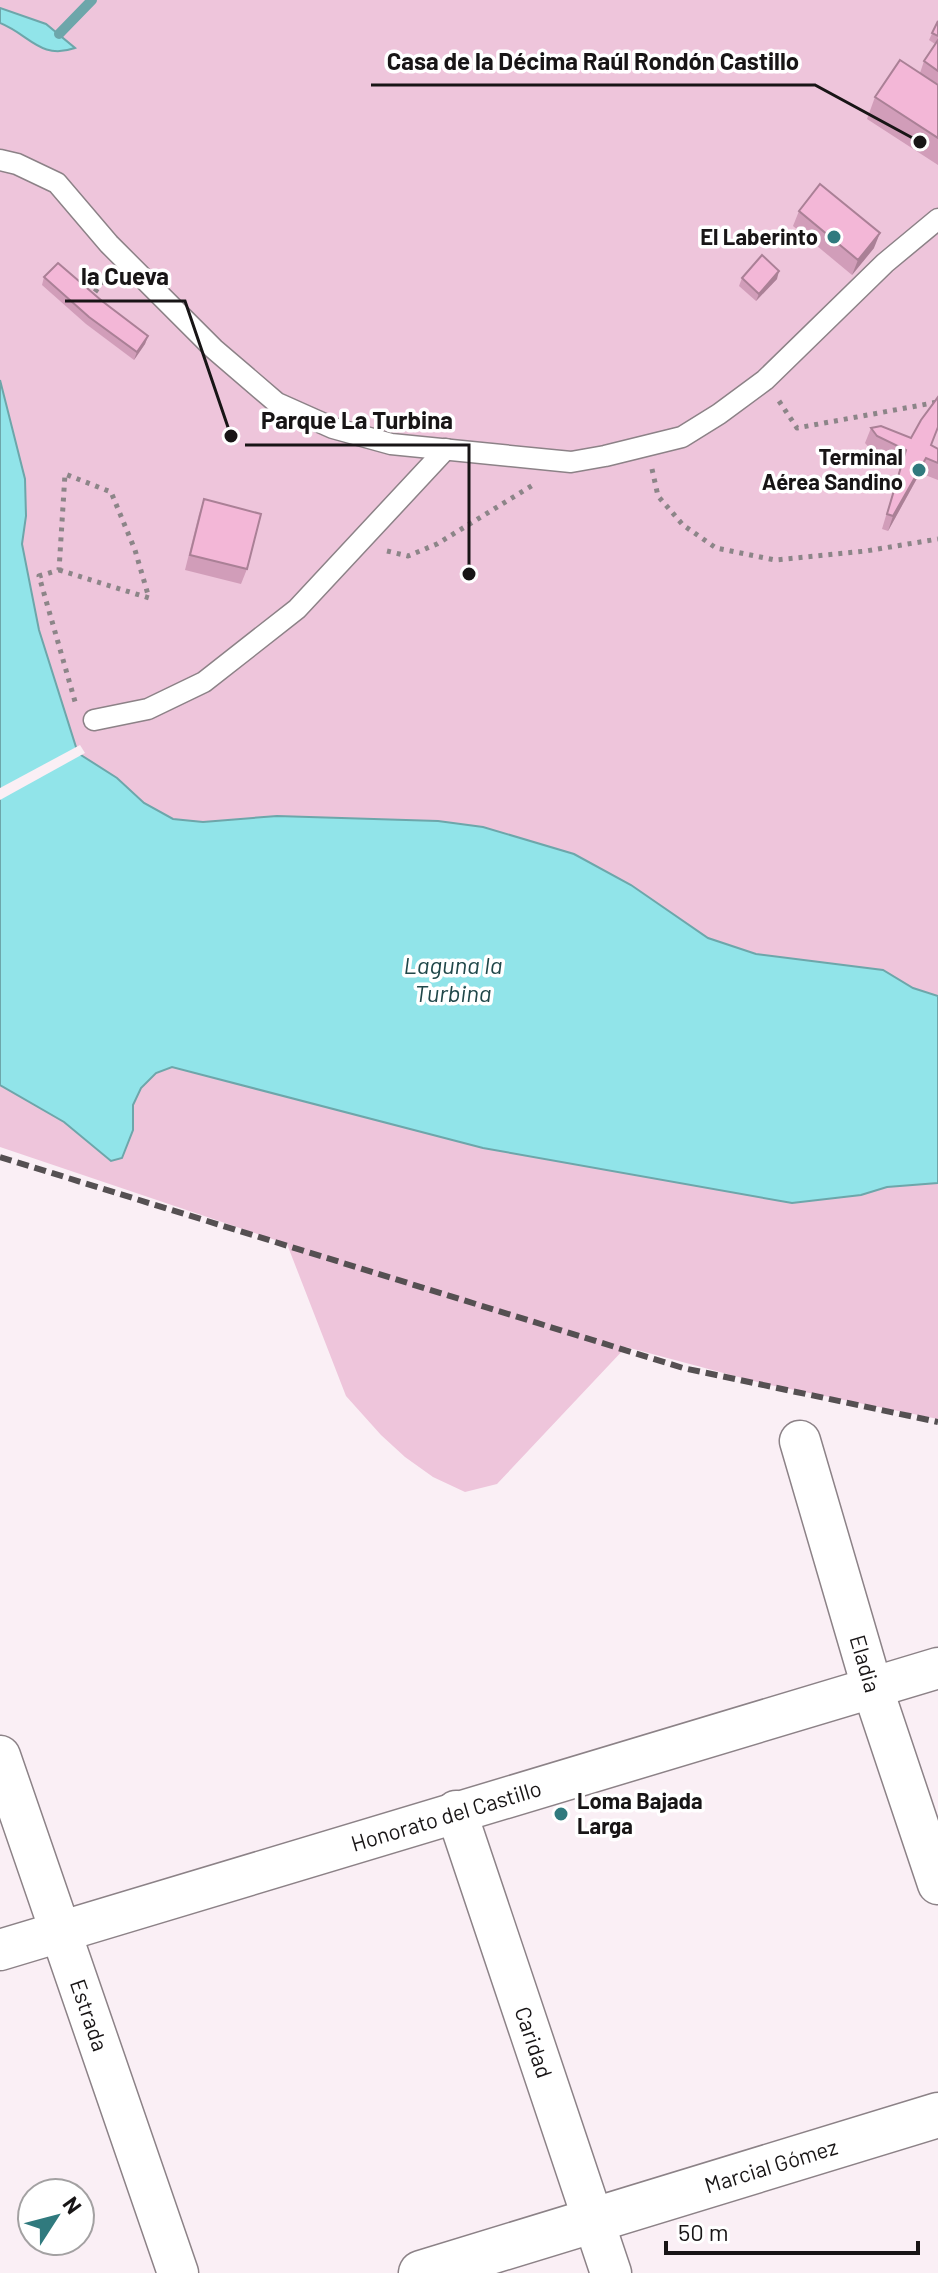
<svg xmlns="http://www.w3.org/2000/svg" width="938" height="2273" viewBox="0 0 938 2273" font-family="Barlow,sans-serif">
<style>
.green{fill:#eec5db}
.water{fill:#91e4e9;stroke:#6da6aa;stroke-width:2}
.pier{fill:#faeff5}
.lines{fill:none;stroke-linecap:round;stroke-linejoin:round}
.stream{stroke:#6da6aa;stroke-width:10}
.lane-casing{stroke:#8c8287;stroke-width:23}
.street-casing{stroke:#8c8287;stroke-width:43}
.secondary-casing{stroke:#8c8287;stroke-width:47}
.path{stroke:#8c8588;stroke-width:5;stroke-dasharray:4 6;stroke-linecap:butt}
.lane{stroke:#fff;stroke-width:20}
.street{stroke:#fff;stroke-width:40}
.secondary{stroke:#fff;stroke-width:44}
.rail{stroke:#555052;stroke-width:6;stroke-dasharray:12 6;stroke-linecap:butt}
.wall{fill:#d19db9}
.shaded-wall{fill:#aa8096}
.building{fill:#f3b7d7;stroke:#aa8096;stroke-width:2}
.poi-dot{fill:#307a7e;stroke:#fff;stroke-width:3}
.labels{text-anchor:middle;stroke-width:7;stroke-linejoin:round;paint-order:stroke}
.poi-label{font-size:22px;font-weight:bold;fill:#181516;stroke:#fff;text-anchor:end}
.street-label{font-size:22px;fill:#181516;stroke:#fff}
.water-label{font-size:24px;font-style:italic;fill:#204749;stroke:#fff}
.leader{fill:none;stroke:#181516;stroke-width:3}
.callout-dot{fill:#181516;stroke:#fff;stroke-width:3}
.callout-label{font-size:24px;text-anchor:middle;font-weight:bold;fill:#181516;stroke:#fff;stroke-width:7;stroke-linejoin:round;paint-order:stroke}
</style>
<rect width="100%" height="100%" fill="#faeff5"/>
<!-- green -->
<polygon class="green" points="0,0 938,0 938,1419 765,1384 626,1347 497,1484 465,1492 433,1477 405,1457 381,1435 346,1396 287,1244 0,1147"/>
<!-- water -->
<g class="water">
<path d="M0,8L46,24L75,48C40,60 30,35 0,23Z"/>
<polygon points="0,380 25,479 26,516 22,544 39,630 76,747 81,755 117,778 144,803 173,819 203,822 277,816 438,821 483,827 574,854 631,885 708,938 756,954 883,970 913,988 938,996 938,1183 887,1187 861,1195 792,1203 483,1148 172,1067 156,1073 141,1088 133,1105 133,1130 122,1158 111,1161 64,1122 0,1085"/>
</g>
<!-- pier -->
<polygon class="pier" points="80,745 85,753 0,800 0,788"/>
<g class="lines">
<!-- stream -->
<polyline class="stream" points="59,34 92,0"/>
<!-- lane casing -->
<g class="lane-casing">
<g id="lane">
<polyline points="0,160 17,164 57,183 109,244 214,349 277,403 333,428 391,444 571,462 605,456 682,437 719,414 765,380 885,263 938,219"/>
<polyline points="94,720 148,709 204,682 297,609 446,449"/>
</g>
</g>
<!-- street casing -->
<g class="street-casing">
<g id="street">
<path id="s1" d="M800,1441L872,1687L938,1884"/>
<path id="s2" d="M0,1756L178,2273"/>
<path id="s3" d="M456,1811L611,2273"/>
<path id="s4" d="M0,1950L938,1668"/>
</g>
</g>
<!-- secondary casing -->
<g class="secondary-casing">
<g id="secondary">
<path id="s5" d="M421,2273L938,2115"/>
</g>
</g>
<!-- path -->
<g class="path">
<polyline points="95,292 107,275"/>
<polyline points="779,401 797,428 938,402"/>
<polyline points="652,469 658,496 683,525 716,548 775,560 866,551 938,539"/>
<polyline points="387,551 408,556 437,544 533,485"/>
<polyline points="59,570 149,598 135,550 111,492 65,474 59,570 39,576 76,705"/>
</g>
<!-- lane -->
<use href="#lane" class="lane"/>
<!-- street -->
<use href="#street" class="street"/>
<!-- secondary -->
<use href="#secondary" class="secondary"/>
<!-- rail -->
<polyline class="rail" points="0,1157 683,1368 938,1422"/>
</g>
<!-- wall -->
<g class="wall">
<polygon points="938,21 938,165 867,119 875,97 920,73 924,61 935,44 929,40"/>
<polygon points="799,211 874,248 852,275 793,226"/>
<polygon points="44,277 102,301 148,336 145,344 134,360 86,324 42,285"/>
<polygon points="742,278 777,279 756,301 739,286"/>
<polygon points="871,428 931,445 938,449 938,480 920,473 888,531 882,529 901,465 872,451 865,443"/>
<polygon points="204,499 247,569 241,584 185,570 199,514"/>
</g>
<!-- shaded-wall -->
<g class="shaded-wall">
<polygon points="880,233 874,248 852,275 858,260"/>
<polygon points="779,271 777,279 756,301 759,294"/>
<polygon points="148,336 145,344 134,360 137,352"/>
<polygon points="926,458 920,473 888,531 893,516"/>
</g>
<!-- building -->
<g class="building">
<polygon points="938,21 938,36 932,33"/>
<polygon points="938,40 938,71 924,61"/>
<polygon points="900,60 938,85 938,138 875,97"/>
<polygon points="820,184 880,233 858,260 799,211"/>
<polygon points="762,255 779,271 759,294 742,278"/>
<polygon points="58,263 102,301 148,336 137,352 89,317 44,277"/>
<polygon points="938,397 938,427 931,445 938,449 938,463 926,458 893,516 887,514 906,450 877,436 871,428 881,426 911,438 921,420"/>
<polygon points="204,499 261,514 247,569 190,555"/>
</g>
<!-- markers -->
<g class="poi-dot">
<circle cx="834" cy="237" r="8"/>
<circle cx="919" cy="470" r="8"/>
<circle cx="561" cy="1814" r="8"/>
</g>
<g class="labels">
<!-- poi labels -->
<g class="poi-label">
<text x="818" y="245">El Laberinto</text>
<text x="903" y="465">Terminal<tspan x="903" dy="25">Aérea Sandino</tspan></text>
<text x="577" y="1809" text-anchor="start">Loma Bajada<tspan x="577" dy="25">Larga</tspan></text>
</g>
<!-- street labels -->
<g class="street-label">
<text dy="8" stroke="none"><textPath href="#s1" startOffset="232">Eladia</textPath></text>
<text dy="8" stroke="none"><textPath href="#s4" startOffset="466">Honorato del Castillo</textPath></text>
<text dy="8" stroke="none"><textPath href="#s2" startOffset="274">Estrada</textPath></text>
<text dy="8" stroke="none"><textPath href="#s3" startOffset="244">Caridad</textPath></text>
<text dy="8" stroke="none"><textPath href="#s5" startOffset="366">Marcial Gómez</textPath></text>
</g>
<!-- water labels -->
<g class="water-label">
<text x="453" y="974">Laguna la<tspan x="453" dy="28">Turbina</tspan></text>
</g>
</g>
<!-- callouts -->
<path class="leader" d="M920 142L815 85H371M231 436L185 301H65M469 574L469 445H245"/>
<g class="callout-dot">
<circle cx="920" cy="142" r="8"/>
<circle cx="231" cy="436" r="8"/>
<circle cx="469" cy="574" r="8"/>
</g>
<g class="callout-label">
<text x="593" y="70">Casa de la Décima Raúl Rondón Castillo</text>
<text x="125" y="285">la Cueva</text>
<text x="357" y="429">Parque La Turbina</text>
</g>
<!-- north arrow -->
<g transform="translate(56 2217) rotate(54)"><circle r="38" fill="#ffffff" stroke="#a3a1a2" stroke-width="2"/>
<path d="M0-6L14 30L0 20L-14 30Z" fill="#307a7e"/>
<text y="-12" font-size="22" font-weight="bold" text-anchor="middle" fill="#181516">N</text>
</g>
<!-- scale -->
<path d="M666 2241v12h252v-12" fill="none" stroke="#181516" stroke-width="4"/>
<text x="678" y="2241" font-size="24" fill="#181516" stroke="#ffffff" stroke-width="6" paint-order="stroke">50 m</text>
</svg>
